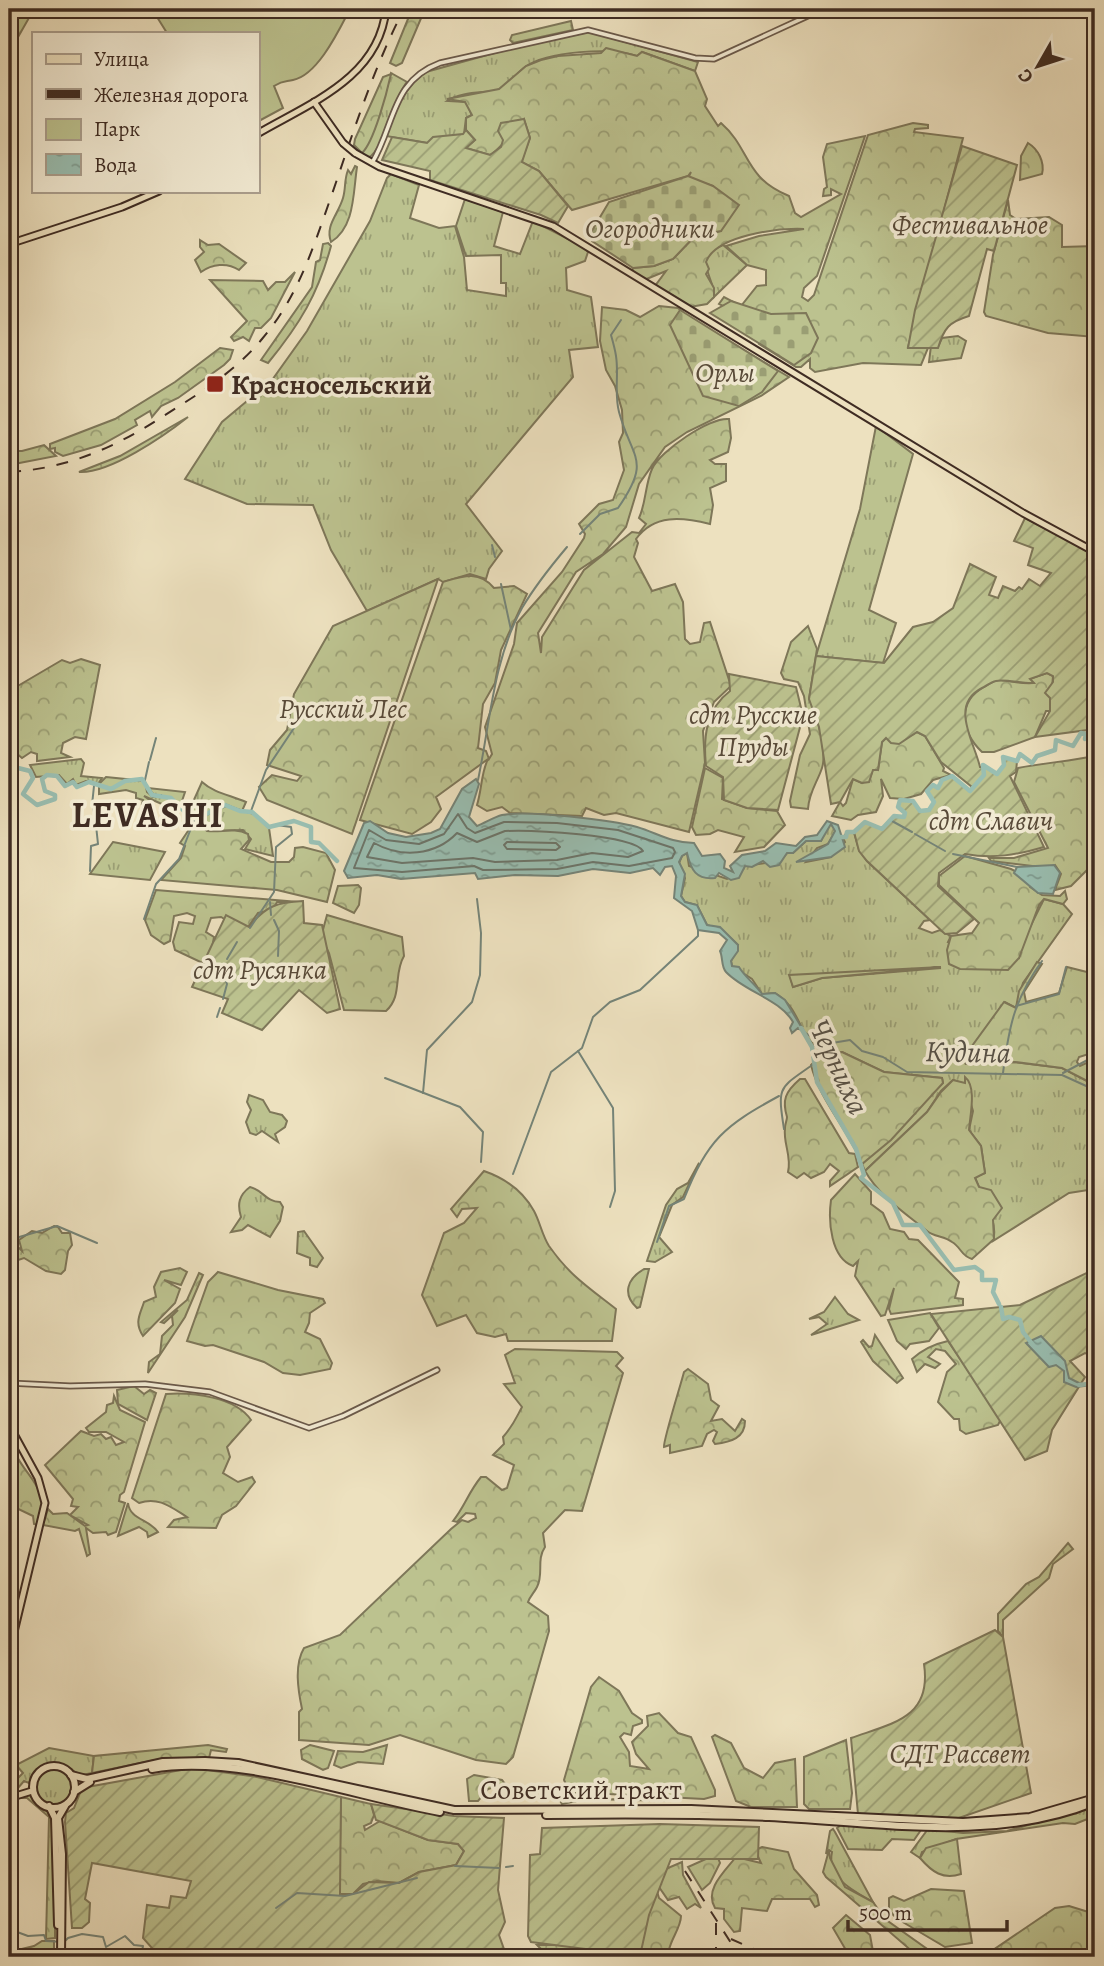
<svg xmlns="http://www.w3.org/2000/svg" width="1104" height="1966" viewBox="0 0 1104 1966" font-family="Alegreya,serif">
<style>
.grass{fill:url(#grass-tufts);stroke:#7e7759;stroke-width:2;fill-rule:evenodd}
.forest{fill:url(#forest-crowns);stroke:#7e7759;stroke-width:2}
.cemetery{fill:url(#cemetery-stones);stroke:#7e7759;stroke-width:2}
.park{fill:#bcc28f;stroke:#7e7759;stroke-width:2}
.garden{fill:url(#garden-furrows);stroke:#7e7759;stroke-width:2}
.water{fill:url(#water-ripples);stroke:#758478;stroke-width:2}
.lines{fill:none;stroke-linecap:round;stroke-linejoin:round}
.shore{stroke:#6c756a;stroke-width:2}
.stream{stroke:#758478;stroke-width:2}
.river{stroke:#99beb1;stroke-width:4.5}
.minor-casing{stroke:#6a594a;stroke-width:7}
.major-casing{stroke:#3f2c23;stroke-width:9}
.highway-casing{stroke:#3f2c23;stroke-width:10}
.minor{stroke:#f3ecd5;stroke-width:3.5}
.major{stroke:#ede1bf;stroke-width:5}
.highway{stroke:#ede1bf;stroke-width:6}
.rail{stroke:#3f2c23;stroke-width:2;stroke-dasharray:12 12;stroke-linecap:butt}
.major-bridge-casing{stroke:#3f2c23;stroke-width:9;stroke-linecap:butt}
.major-bridge{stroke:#ede1bf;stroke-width:5}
.poi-dot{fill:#8f2418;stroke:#f3ecd5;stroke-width:2.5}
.labels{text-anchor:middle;stroke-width:7;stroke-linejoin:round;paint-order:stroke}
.park-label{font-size:28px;font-style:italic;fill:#584a39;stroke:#f3ecd5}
.poi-label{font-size:28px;font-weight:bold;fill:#3f2c23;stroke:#f3ecd5;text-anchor:start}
.street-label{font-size:28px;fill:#3f2c23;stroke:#f3ecd5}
.water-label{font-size:30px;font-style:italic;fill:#565046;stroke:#f3ecd5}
.district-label{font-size:35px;font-weight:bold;letter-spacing:2px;fill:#3f2c23;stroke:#f3ecd5}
</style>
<defs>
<pattern id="grass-tufts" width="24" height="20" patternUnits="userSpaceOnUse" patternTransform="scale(1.75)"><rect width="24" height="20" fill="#bcc28f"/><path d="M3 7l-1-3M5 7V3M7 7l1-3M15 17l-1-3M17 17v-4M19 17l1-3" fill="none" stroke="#9a9e74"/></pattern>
<pattern id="forest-crowns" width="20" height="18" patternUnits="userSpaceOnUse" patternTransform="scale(1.75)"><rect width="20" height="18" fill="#bcc28f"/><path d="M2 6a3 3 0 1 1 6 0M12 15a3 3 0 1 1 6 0" fill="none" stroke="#9a9e74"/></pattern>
<pattern id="cemetery-stones" width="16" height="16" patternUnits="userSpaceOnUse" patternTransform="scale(1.75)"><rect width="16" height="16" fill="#bcc28f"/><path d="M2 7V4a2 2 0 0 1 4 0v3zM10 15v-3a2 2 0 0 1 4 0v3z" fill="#9a9e74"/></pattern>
<pattern id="garden-furrows" width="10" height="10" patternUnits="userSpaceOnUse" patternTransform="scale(1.75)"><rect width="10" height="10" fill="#bcc28f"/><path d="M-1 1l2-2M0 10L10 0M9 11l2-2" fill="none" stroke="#9a9e74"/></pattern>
<pattern id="water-ripples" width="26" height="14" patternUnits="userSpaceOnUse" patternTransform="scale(1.75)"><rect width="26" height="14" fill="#99beb1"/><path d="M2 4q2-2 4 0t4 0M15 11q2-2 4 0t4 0" fill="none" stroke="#7e9b90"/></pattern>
</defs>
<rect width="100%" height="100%" fill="#ede1bf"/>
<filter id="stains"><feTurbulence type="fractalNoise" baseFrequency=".00286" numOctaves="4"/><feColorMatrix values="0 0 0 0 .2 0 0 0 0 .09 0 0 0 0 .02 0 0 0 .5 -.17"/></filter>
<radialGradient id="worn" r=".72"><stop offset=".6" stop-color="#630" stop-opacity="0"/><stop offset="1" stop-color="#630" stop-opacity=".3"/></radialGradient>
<!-- grass -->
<g class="grass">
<polygon points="571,21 573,30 513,43 510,40 512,35"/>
<path d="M589,32L698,62L695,71L642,52L637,56C612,47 547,51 525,67C515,74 507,89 494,91C479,93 460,92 447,101L466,102L472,115L466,118L464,134L428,143L386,136C395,111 403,88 426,72L523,45Z"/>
<path d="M391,73L407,82C393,99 384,150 368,158L352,147L354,145L357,149C377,124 383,104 391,73Z"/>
<polygon points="391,174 419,185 410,218 439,228 455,226 464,257 467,290 506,296 506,283 501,283 501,255 466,256 456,226 465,199 503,212 494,246 520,254 533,221 584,247 588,252 585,261 566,268 567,290 591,297 598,347 569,350 573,377 466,504 502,551 489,569 486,579 470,574 443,582 438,579 367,611 331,550 313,505 247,504 185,479 222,422 272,380 307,331 370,221 387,178"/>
<path d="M723,245L747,265L714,297C715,276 690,258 723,245Z"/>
<polygon points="958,336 966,341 961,358 929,362 931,346 938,347 942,338"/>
<polygon points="876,426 913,454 869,610 896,623 883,663 816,656 860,509"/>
<polygon points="81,759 84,763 81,776 102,778 98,784 86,781 76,785 73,779 67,784 59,775 36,777 30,765"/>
<polygon points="106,777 145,781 147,792 153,797 162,795 154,795 148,788 185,792 182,801 185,803 178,805 173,800 175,810 144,796 151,801 150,806 142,804 143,800 136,798 136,793 126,790 99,794 99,784"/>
<path d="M202,782C214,793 230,795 246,802L242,811L225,804L202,816L188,813Z"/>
<polygon points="226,806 254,814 269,828 273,856 245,849 251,839 243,830 207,831 200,818"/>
<path d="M828,824L834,826L835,832L828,844L817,848L806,862L831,857L845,842L843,838L847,832H854L859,850L867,861L930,920L924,921L919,928L932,933L940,930L951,936L948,942L1019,958L1021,945L1044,899L1063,904L1072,914L1023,983L1016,1008L1005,1002L966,1063L1015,1062L1062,1068L1095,1085V1189L1069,1193L993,1241C999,1221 982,1197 975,1177L985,1173L981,1146L969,1130L973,1111L965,1084L953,1080L941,1091L927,1112L865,1171L862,1164L943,1083L942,1078L884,1072L842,1052L829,1055C794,1038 805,1011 775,993L762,994L752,979L732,966L731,961L738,945L722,930L707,925L697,905L685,902L681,896L685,878L679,863L682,856L687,853L689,866L727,879L745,866L780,861L788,852L793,853L806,841H821ZM941,968L822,978L793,987L790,976Z"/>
<polygon points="113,842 165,852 150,880 90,874"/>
<polygon points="249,1095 263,1100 270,1112 282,1115 287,1121 285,1127 275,1134 278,1142 262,1131 256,1135 250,1133 246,1122 251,1110 247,1102"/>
<polygon points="699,1163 683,1197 672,1205 659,1237 672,1252 655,1262 647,1261 666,1205 677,1189 688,1183"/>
<path d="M250,1187C263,1190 266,1202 280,1202L283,1207L280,1221L270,1237L248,1225L242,1230L231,1232L241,1217C237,1204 239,1195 250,1187Z"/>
<polygon points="304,1231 323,1258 317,1267 310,1265 310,1258 297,1253 298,1232"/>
<polygon points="835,1297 848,1314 859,1320 811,1335 827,1324 819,1317 809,1319 824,1312"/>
<path d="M49,1748L94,1756L92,1773L82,1775C62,1766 41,1752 29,1783L24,1781L18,1788H9V1780L17,1779L23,1773L16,1765Z"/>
<circle cx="54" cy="1787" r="19"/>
<polygon points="1095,1806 1095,1816 1075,1824 1063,1823 956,1839 922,1852 920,1858 911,1852 928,1829 963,1833 1007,1831"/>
<polygon points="841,1825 920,1828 921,1830 914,1840 892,1839 882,1850 848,1849 837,1828"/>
<path d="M833,1829L835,1832L873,1902C856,1892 826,1879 832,1852L829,1850L826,1854L830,1831Z"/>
</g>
<!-- forest -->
<g class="forest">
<polygon points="412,9 425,9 402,63 396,66 390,63"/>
<path d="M606,48L637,56L642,52L695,71L707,99L705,106L718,126L721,123C751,149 743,177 789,196L795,213L801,217L841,194L831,189V195L823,196L824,189L827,187L823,157L827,144L865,136L817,276L804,288L802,297L808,301L814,295L868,135L913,123L928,125V128L915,129L914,132L963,138L908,347L928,348L921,365L863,363L815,372L810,368V359L801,367H796L759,344L756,323L719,304L724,297L741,306L757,286L766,285V270L747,265L726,246L759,236L804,229C778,228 716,235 706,262L709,269L706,274L714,288V297L707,304L690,307L655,286L666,271L644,280L632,272L633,268L654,266L673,259L695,236L721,231L713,186L688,178L691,172L688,176L572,210L539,171L521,162L530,138L524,119C513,130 501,149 490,155L466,148L475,140L466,130V118L472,115L465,102L447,99L499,89L526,66L541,60L558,56L601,53Z"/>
<path d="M391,74C387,92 374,142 362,153L354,145L355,139L383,77Z"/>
<path d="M1028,143C1038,149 1045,162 1042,174L1020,180L1021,156Z"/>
<path d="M355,166L357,167C353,193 355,227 331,242C325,225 338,215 343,198C346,188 344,180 348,170L351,174Z"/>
<polygon points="1008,200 1010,215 1016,219 1049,217 1062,225 1062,247 1095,246 1095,337 1048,333 986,316 984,312 993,255"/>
<path d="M200,240L208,245L219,244L246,263L239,270C227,262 212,264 201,272L195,260L204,252L200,247Z"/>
<path d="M328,243L331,246C318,294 300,324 268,363L261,360L312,287L316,262L320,260L323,244Z"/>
<polygon points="295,272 271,318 261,328 255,328 249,341 243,337 234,341 231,337 247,321 210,280 263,281 268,290 276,282 285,282"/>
<path d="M659,306L678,308L692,320L789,377L761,396L687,432L665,447L639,484L626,527L603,554L576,572L538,633L541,653L542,637L584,570L632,532L639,533L646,524L639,518C646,503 645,485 652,469C660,451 710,417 729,419L731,438L728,452L710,460L715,464H726V481L710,488L713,505L710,524C682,517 654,514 636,539L638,543L634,557L652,591L675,584L683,602L685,639L690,644L700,642L704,623L710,622L731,686L714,702L703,731L705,763L689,832L616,813L604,815L586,808L582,816L510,813L502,807L487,811L477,805C482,789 481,773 488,759L436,797L441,809L431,822L412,834L360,820L443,582C463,576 479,570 494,588L514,586L527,594L501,650L495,683L483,704L478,748L486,751L489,759L492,754L485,727L514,644L517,623L562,572L584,538L585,534L579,524L599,504L613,500L624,470L619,442L623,433L622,410L615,386L606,370L600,341L602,307L626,310L640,317Z"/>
<polygon points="220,348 233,350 230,359 224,365 178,398 161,406 152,417 150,411 135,420 137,425 101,445 63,456 55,452 55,448 50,449 50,444 115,419 175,382"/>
<path d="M188,417C164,436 109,474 79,472L120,456Z"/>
<polygon points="44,445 56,456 9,465 9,451 22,451"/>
<polygon points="438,579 352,834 267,800 259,787 272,775 297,781 301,776 267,765 270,750 287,730 294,694 333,626"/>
<path d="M808,626L817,649L809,699C817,712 827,753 822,768C817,783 809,792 808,809L791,807L790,801L800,755L810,734L804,696L798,682L784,679L781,673L791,642Z"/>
<polygon points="81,659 100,665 86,739 75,737 63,743 61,753 70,757 37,761 37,754 31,752 22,758 9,747 9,665 12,663 16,687 62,660 70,663"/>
<path d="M1047,673L1053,676L1050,711H1046L1035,737L994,752H982C961,732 957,702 984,687C989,685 994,679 1000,680C1011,681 1021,684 1033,683L1029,679Z"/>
<polygon points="917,732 925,736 944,768 943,771 951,775 933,780 921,794 904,799 890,798 881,779 883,796 876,812 858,815 851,820 832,816 840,802 843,806 846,803 853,779 862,783 870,778 873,769 878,770 882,742 887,737 904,739"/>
<path d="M1095,756V862L1071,886L1055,890L1061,874L1055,865L1042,872L1040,867L991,861L989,858H1014L1048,848L1014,782L1018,768C1044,763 1070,761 1095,756Z"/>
<polygon points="705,768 723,778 722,799 747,808 777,811 785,825 764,847 735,852 744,837 718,830 710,834 696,835 692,827"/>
<path d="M200,824L207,831C221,833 233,827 248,834L249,840L241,849L271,862H289L294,857L295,848L303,847L326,853L335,870L327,902L277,890L161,880L181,858L185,846L180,843L190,828Z"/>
<polygon points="965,856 1011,869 1028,878 1030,887 1042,895 1060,896 1065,891 1067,899 1063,904 1044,899 1039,905 1019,958 1008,970 960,969 949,964 947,950 951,936 972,933 979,923 939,885 939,876"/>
<polygon points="358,885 361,888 359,905 354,913 333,903 338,886"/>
<polygon points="156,890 299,902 277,902 273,910 258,913 248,927 241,929 221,917 211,918 206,932 214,937 209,966 175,950 173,942 179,922 193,924 195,916 187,913 174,916 170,941 164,944 151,935 145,920"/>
<path d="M327,915L402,937L404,956C393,974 403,996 386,1011L344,1010L329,953L321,937Z"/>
<polygon points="1037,962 1042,964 1024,992 1026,1002 1059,993 1067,967 1095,974 1095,1052 1079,1057 1077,1062 1080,1066 1095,1059 1095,1085 1062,1068 1015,1062 966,1064 972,1046 1004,1002 1016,1008 1019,991"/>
<polygon points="941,967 822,978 793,987 789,975"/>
<path d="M842,1052L884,1072L942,1078L943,1083L891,1140L862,1164C848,1129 820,1101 811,1065L818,1058Z"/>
<path d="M965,1077C977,1087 970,1115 969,1130L981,1146L985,1173L975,1178L979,1187L991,1190L1002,1208L993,1220L994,1239L972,1259C961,1256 961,1247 952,1242C945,1236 934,1237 927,1231C905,1213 880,1197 865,1171L927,1112L941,1092L953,1080L965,1083Z"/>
<path d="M800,1079H805L849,1153L855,1154L858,1167L830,1186V1181L839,1171L830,1164L824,1172L811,1178L804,1173L797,1178L788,1172C792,1156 783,1144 785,1128C785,1124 787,1120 787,1117C782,1100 785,1092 800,1079Z"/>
<path d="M484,1171C504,1178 523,1191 534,1211C540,1222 542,1235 549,1246C570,1276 588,1287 616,1309L612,1341H508L506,1334L495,1337L477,1333L466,1315L437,1326L422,1295L444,1233L464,1223L477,1208L462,1209L457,1217L451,1209Z"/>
<path d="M855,1174L871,1192V1204L883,1213L890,1229L904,1232L909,1239L918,1240L959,1282L955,1298L963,1299V1305L891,1314L889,1309L894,1288L885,1315L881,1316L855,1276L858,1261L853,1266C831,1258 828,1222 831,1200Z"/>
<polygon points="54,1226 58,1227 62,1233 70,1233 72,1245 68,1251 65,1270 61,1274 46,1271 24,1258 9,1263 13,1242 22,1251 19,1240 32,1231 42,1233"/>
<path d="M180,1268L187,1272L181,1285L164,1280L180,1289L175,1303L143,1336C134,1322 140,1315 144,1302L156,1297L154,1287L161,1272Z"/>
<path d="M644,1269H649L640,1307L637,1308C622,1294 627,1279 644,1269Z"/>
<polygon points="218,1272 278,1290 323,1299 325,1303 310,1313 309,1323 305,1332 320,1339 332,1363 330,1369 300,1375 283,1373 264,1362 213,1345 205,1346 187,1341 208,1282"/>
<polygon points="199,1273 203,1275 185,1317 148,1373 149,1362 160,1354 162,1336 173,1325 172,1316 178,1310 164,1323 161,1322 187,1300"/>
<polygon points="930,1313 939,1328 929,1341 910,1344 906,1349 897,1341 888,1320"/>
<polygon points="875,1335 903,1378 897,1383 873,1361 861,1342 863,1340 869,1347 872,1346"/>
<path d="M948,1341L1001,1419L998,1425L966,1434L960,1430L959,1419H954L938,1402L947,1372L956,1364L945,1351L936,1349L928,1357L940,1364L935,1368L925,1364L917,1372L912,1359C922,1350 934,1344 948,1341Z"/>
<path d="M515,1349L617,1352L623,1358L616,1366L623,1373L582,1511L565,1510L543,1533L545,1547C536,1560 544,1574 537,1587C534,1593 530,1596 528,1602L548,1616L549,1631L513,1757L506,1764L476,1760L400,1735L369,1745L299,1740V1712L302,1709C298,1690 294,1665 304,1648L340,1635L451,1529L462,1520L468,1522L476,1518L475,1514L466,1513L457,1522L453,1521C465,1506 468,1493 481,1477H486L502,1490L507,1488L514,1465L493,1455L504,1444L503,1437C513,1426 515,1420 522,1407L504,1384L515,1383L505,1355Z"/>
<path d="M688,1369L708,1384L711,1400L719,1406L711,1421L722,1419L735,1431L742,1419L745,1421C745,1438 731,1442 715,1444L713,1441L717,1432L714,1430L707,1434L702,1446L670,1453V1445L664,1447C663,1441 681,1384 684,1372Z"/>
<polygon points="134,1386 144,1394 150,1390 156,1393 147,1420 118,1404 117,1390"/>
<path d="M166,1394C192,1392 236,1397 251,1420L227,1447L230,1457L223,1473L238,1482L252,1477L255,1482L236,1506L222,1515L216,1528L168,1527L174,1520L187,1517C172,1508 159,1496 139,1503L132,1498Z"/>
<polygon points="114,1396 120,1410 145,1422 124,1492 120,1495 119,1501 125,1503 116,1532 108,1535 106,1532 93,1533 86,1528 90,1554 87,1556 79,1529 75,1531 43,1525 48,1509 53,1514 67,1513 85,1526 88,1525 70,1515 78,1507 71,1506 73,1499 45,1465 81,1431 94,1436 101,1434 106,1439 111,1437 116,1445 124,1442 106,1432 89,1432 86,1428 106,1412 107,1405 113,1403"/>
<path d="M9,1453H15C28,1480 51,1488 38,1525L34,1524L33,1516L12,1506L9,1500Z"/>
<path d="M128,1503C130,1520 149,1519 158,1532L148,1537L147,1532L139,1527L118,1536Z"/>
<polygon points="1068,1543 1073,1549 1053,1564 1049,1578 1003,1620 1003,1637 998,1631 998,1614 1026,1584 1039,1577"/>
<polygon points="599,1677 619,1691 632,1713 642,1720 642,1723 633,1726 631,1735 624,1733 620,1737 629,1752 630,1766 649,1769 636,1754 632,1742 648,1726 647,1716 659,1713 678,1733 691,1737 715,1790 715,1796 704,1799 608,1794 567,1787 564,1780 591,1687"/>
<polygon points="715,1735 731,1743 744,1768 763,1778 775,1763 795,1759 797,1807 751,1807 736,1801 712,1737"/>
<polygon points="846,1740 852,1793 850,1809 809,1809 804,1804 804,1757"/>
<polygon points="208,1745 227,1749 226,1752 211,1750 209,1758 155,1760 92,1773 94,1756"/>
<polygon points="310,1745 334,1751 328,1768 323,1770 302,1759 301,1750"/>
<polygon points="387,1745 383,1764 358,1762 341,1768 334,1765 338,1751 363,1752"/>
<polygon points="474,1775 502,1780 505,1784 488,1789 478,1801 469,1801 467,1779"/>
<polygon points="564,1791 607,1799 675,1801 588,1799 562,1804 559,1799"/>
<polygon points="30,1794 51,1815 55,1853 55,1938 46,1939 49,1817 27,1798 20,1798"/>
<polygon points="341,1797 371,1804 374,1815 371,1823 364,1826 365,1830 380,1821 428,1840 458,1844 464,1851 456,1865 419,1872 399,1883 377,1881 363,1884 353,1894 339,1894"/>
<path d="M957,1839L961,1874C943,1880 932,1872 920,1858L926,1848Z"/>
<path d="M762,1847L788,1852L794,1869L817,1895L819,1905L815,1907L810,1899H772L767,1911L742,1908L740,1931L734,1932L724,1919V1909L715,1908C704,1890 724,1872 736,1857L761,1863L755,1850Z"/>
<polygon points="829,1850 830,1858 845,1887 873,1902 885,1919 930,1951 919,1955 914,1953 826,1877 823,1872"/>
<polygon points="708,1858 718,1858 720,1863 710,1883 702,1890 688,1867"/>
<polygon points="682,1862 683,1875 701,1908 695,1904 687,1909 679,1897 668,1900 659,1887 661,1871"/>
<path d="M656,1888L659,1898L681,1916C681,1927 671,1939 669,1950L661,1957H549L537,1945H558Z"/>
<polygon points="931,1889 964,1891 972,1943 945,1947 896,1918 889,1910 889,1898 893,1896 904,1901"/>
<polygon points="1069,1906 1095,1914 1095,1957 965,1957 987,1954 1055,1908"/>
<polygon points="846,1915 870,1935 874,1957 850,1957 833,1928"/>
<polygon points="42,1941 54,1941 54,1957 9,1957 9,1952 34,1946"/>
</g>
<!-- cemetery -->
<g class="cemetery">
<polygon points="688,176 713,186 739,205 721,231 695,236 673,259 654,266 633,268 592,241 590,234 609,202"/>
<polygon points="731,301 771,314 806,313 818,338 811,353 794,365 710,313"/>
<polygon points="680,310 778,371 762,392 739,406 703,396 670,325"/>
</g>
<!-- park -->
<path class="park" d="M152,9H350C339,30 318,75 293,80C286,82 284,80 274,86L283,108L257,122V33H167Z"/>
<!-- garden -->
<g class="garden">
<polygon points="9,9 34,9 9,53"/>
<polygon points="524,119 530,138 522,162 539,171 568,206 558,223 541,215 430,180 430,171 382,160 392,137 427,143 433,137 463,134 466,130 475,140 466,148 490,155 501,147 503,140 498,131 501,123"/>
<path d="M962,146L1017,165L994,251L987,249L969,316C949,322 944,328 938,348H908L915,310Z"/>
<path d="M1025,518L1095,554V729L1035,737L1050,711V698L1045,693L1053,682V676L1047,673L1030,679L1034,683C1023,684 1006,679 996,681C991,682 986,686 982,688C949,705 974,741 980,767H986L997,774L1004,765L1003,757L1017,761L1016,772L1010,776L1044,847C1016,855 994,859 965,854L939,873L938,886L974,919L957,933L945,934L867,861L859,851L854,832L865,822L882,829L894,816L904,817L905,813L898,807L900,800L913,801L920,811L929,810L934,802L927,791L933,785L938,788L942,780L952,776L970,790L972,787L941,762L925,736L917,732L899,744L891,743L886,738L882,742L878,770H873L869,782L862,783L853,779L840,802L831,804L819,727L809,699L816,656L884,663L913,627L933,622L953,608L970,564L996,577L989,595L998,598L1003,586L1015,591L1019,587L1022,589L1029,579L1040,586L1051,573L1028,565L1033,548L1014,541Z"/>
<path d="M729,674L796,687L803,716L778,810L747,808L724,800L723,777L706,766C703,737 706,709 730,691Z"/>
<path d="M303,901L304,923L322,925L340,1009L327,1013L299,990L262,1030L222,1013L228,999L192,987L226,915L249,927C265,906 278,902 303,901Z"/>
<polygon points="1095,1269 1095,1357 1085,1353 1070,1361 1085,1377 1052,1430 1047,1451 1025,1460 931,1314 1020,1305"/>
<path d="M995,1630L1003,1637L1031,1793L956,1819L858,1814L851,1738C893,1723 932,1718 924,1664Z"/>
<polygon points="192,1768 257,1777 341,1797 340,1894 353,1894 369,1882 399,1883 419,1872 456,1865 464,1851 458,1844 428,1840 376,1820 371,1804 454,1816 504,1818 498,1890 505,1922 499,1935 505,1952 500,1957 160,1957 143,1938 147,1905 169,1908 171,1896 186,1898 191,1881 92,1863 85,1899 90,1903 89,1922 82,1928 72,1928 65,1822 66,1813 74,1808 82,1788"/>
<polygon points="660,1824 759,1827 758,1859 671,1859 649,1915 640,1956 531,1942 528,1936 530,1855 540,1854 542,1828"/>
</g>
<!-- water -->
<g class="water">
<path d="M476,779L479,784L469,817L477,826C485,823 494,817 502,815C528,810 612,820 637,827C657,833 671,843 694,843L702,856L720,854L725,861L724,868L733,872L730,866L742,855L765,851L776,843L796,846L805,837L817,835L827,821L838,825L845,847L831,857L796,862L828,844L835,831L831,824L821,841H806L793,853H787L779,865L770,867L763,861L752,867L745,866L739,878L731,880L719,873L715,878C696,880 691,870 687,853L682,856L679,862L685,874L681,896L685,902L697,905L707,925L720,927L738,945V951L731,961L732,966L739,967C745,977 754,983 762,994L775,993L785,1000L805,1033L798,1028L792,1033L790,1028L793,1022C780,999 745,992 726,972C721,967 723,957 720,951L727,940L719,933L698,930L692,911L674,898L676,876L672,866L665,867L660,875L653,868L630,873L593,869L558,876L515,875L478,879L475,873L401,879L377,875L348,878L344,871L364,823L370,821L388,833L406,837L431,833L440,829L462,789Z"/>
<polygon points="1054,865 1060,873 1053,894 1038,893 1014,873 1017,867"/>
<polygon points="1041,1336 1065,1361 1069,1378 1085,1386 1076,1387 1064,1382 1064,1371 1056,1365 1049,1367 1026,1343"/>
</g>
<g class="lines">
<!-- shore -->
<g class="shore">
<polygon points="458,814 467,828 475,833 504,822 557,823 618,830 673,848 675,852 672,858 629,866 593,862 557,869 483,870 474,866 402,872 354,868 369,830 386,840 419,844 444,834"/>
<path d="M505,831C529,830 632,834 643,851L628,857L592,853L557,860L495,862L473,858L402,863L367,857L374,843C401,858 435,856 457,833L477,842Z"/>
<polygon points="507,842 556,843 560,847 556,850 507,849 504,845"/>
</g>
<!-- stream -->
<g class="stream">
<polyline points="193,9 201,17"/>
<path d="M580,534L600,514L618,508C652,459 632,460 619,412C614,393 619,375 616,356C615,349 613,342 611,335L621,320"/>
<polyline points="492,545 495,557"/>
<polyline points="501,584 511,630"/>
<polyline points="150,760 156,738"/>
<polyline points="145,780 149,762"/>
<path d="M478,780C490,724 493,660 522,608C535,586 551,566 567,547"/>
<polyline points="92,805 94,786"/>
<polyline points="93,807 94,812"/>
<polyline points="251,811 266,770 296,725"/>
<polyline points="892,821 912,832"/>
<polyline points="915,834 945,851"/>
<polyline points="953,854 1017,867"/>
<polyline points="90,871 91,846 98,844 95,816"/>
<polyline points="270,902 271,915"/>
<polyline points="144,919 156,884 179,859 195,818"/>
<polyline points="274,920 279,931 278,956"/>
<polyline points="250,928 274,892 276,847 292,834 291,827 277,825"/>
<polyline points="227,959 237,942"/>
<polyline points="223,999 227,984 222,970 224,966"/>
<polyline points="1016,1006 1059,994 1066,967"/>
<polyline points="217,1017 220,1008"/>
<polyline points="805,1033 826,1044 850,1040 862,1051 883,1057 907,1072 1062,1075 1095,1090"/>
<polyline points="578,1051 613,1108 615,1191 610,1207"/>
<path d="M1003,1073C1009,1026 1014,1000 1042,961"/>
<polyline points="1063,1073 1095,1056"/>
<polyline points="385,1078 460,1107 483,1132 481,1162"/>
<polyline points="423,1093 427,1050 472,1002 480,975 481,933 477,899"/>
<path d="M784,1129C777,1084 779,1089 815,1063"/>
<polyline points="513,1174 551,1072 582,1048 593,1017 610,1002 640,990 698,936 698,930"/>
<polyline points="9,1240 57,1226 97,1243"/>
<path d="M657,1242L669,1206L684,1199C708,1139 724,1126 779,1096"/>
<polyline points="455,1866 499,1868"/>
<polyline points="506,1867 513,1866"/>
<polyline points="276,1908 297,1893 345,1896 417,1878"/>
<polyline points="9,1929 28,1936 44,1935 46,1941 64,1942 68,1938 82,1934 103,1937 106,1947 125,1936 134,1945 143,1946 141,1957"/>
</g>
<!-- river -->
<g class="river">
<polyline points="9,772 18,768 30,771 33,778 23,794 37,805 55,799 55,795 45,791 42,779 47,775 57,776 65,786 73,782 77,787 89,782 111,789 125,781 142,779 152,795 171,798 185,812"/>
<polyline points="187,814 200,817 225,805 240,811 252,812 269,827 294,821 311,827 311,842 319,843 337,861"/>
<polyline points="840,837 846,837 847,832 854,832 865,822 882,829 894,816 904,817 905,813 898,807 900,800 913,801 920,811 929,810 934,802 927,791 933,785 938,788 942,780 952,776 970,791 984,775 983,765 997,774 1004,765 1003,757 1017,761 1020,754 1032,763 1037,756 1055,750 1056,740 1073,746 1081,733 1086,734 1085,739 1095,735"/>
<polyline points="801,1028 812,1047 817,1082 856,1149 864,1175 861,1178 893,1203 903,1225 920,1225 954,1270 975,1267 982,1272 982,1280 996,1280 993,1292 999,1304"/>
<polyline points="1001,1307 1003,1319 1009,1317 1020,1320 1023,1332 1033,1345"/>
<polyline points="1079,1385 1088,1384 1095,1392"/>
</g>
<!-- minor casing -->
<g class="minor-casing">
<g id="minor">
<polyline points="889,9 936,15 1095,12"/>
<path d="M372,163C395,125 391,81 440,63L588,30L695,58L714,59L823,9"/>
<polyline points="9,1383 70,1386 145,1384 210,1392 309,1428 343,1416 437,1370"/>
</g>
</g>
<!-- major casing -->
<g class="major-casing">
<g id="major">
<polyline points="314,102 343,143"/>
<path d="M257,134C310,103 379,78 386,9"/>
<polyline points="355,153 380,167 553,226 1023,513 1095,552"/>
<polyline points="9,244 122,207 159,191"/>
<polyline points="9,1425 38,1478 45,1503 9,1653"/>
<polyline points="9,1798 32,1791"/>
</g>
</g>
<!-- highway casing -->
<g class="highway-casing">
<g id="highway">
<circle cx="54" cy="1787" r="21"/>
<path d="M152,1769C238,1754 353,1796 440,1812"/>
<polyline points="71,1775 87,1779 163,1762 205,1761 238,1763 454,1810 691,1809 963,1822 1030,1817 1095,1798"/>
<polyline points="74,1792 90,1782"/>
<polyline points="49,1806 55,1818 58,1925"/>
<path d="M546,1815C620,1814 695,1814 769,1817C877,1822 992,1844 1095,1802"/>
<polyline points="61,1957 62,1854 58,1818 65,1806"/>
</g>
</g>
<!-- minor -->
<use href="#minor" class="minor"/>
<!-- major -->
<use href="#major" class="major"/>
<!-- highway -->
<use href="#highway" class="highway"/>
<!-- rail -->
<g class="rail">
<path d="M9,472C66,469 114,448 162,417C198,394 234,373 262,339C298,297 313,248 331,197C353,133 373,69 404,9"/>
<polyline points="685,1871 740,1957"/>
<polyline points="716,1923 716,1957"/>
<polyline points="731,1939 772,1957"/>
<polyline points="797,1957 833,1956"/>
</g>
<!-- major-bridge casing -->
<g class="major-bridge-casing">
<polyline id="major-bridge" points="343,143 355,153"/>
</g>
<!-- major-bridge -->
<use href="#major-bridge" class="major-bridge"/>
</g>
<!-- markers -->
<rect class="poi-dot" x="206" y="375" width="18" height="18" rx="3.5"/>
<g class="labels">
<!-- park labels -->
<g class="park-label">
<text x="970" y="234">Фестивальное</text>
<text x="650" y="238">Огородники</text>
<text x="725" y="382">Орлы</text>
<text x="343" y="718">Русский Лес</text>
<text x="753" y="724">сдт Русские<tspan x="753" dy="32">Пруды</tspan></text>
<text x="991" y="830">сдт Славич</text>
<text x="260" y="979">сдт Русянка</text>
<text x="960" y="1763">СДТ Рассвет</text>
</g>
<!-- poi labels -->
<g class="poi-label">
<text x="231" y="394">Красносельский</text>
</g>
<!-- street labels -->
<g class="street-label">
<text x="581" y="1799">Советский тракт</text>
</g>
<!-- water labels -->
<g class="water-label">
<text transform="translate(968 1052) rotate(1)" y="10">Кудина</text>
<text transform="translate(839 1067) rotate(65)" y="10">Черниха</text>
</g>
<!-- district labels -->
<g class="district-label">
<text x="148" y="827">LEVASHI</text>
</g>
</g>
<!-- margin -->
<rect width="1104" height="1966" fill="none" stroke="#ede1bf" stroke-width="35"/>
<rect x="10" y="10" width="1083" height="1945" fill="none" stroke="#3f2c23" stroke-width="3.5"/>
<rect x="18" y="18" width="1069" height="1931" fill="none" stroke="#3f2c23" stroke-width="2"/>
<!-- legend -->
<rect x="32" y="32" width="228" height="161" fill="#f3ecd5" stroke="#ab9f8e" stroke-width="2"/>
<rect x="46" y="54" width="35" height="10" fill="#ede1bf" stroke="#ab9f8e" stroke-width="2"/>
<text x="94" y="66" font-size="21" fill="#3f2c23">Улица</text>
<rect x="46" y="89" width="35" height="10" fill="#3f2c23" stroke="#ab9f8e" stroke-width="2"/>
<text x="94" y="102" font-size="21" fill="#3f2c23">Железная дорога</text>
<rect x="46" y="119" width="35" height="21" fill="#bcc28f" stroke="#ab9f8e" stroke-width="2"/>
<text x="94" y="136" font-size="21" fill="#3f2c23">Парк</text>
<rect x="46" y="154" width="35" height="21" fill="url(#water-ripples)" stroke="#ab9f8e" stroke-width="2"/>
<text x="94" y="172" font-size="21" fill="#3f2c23">Вода</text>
<!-- north arrow -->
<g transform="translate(1038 66) rotate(231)" stroke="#f3ecd5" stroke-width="5" paint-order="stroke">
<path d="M0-5L12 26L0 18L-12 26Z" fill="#3f2c23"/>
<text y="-10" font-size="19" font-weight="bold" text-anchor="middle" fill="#3f2c23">С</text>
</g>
<!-- scale -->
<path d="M848 1920v10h159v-10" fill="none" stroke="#3f2c23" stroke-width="3.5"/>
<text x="859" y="1920" font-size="21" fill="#3f2c23" stroke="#f3ecd5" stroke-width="5" paint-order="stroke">500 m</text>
<rect width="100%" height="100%" filter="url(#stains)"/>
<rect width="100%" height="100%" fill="url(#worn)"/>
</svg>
